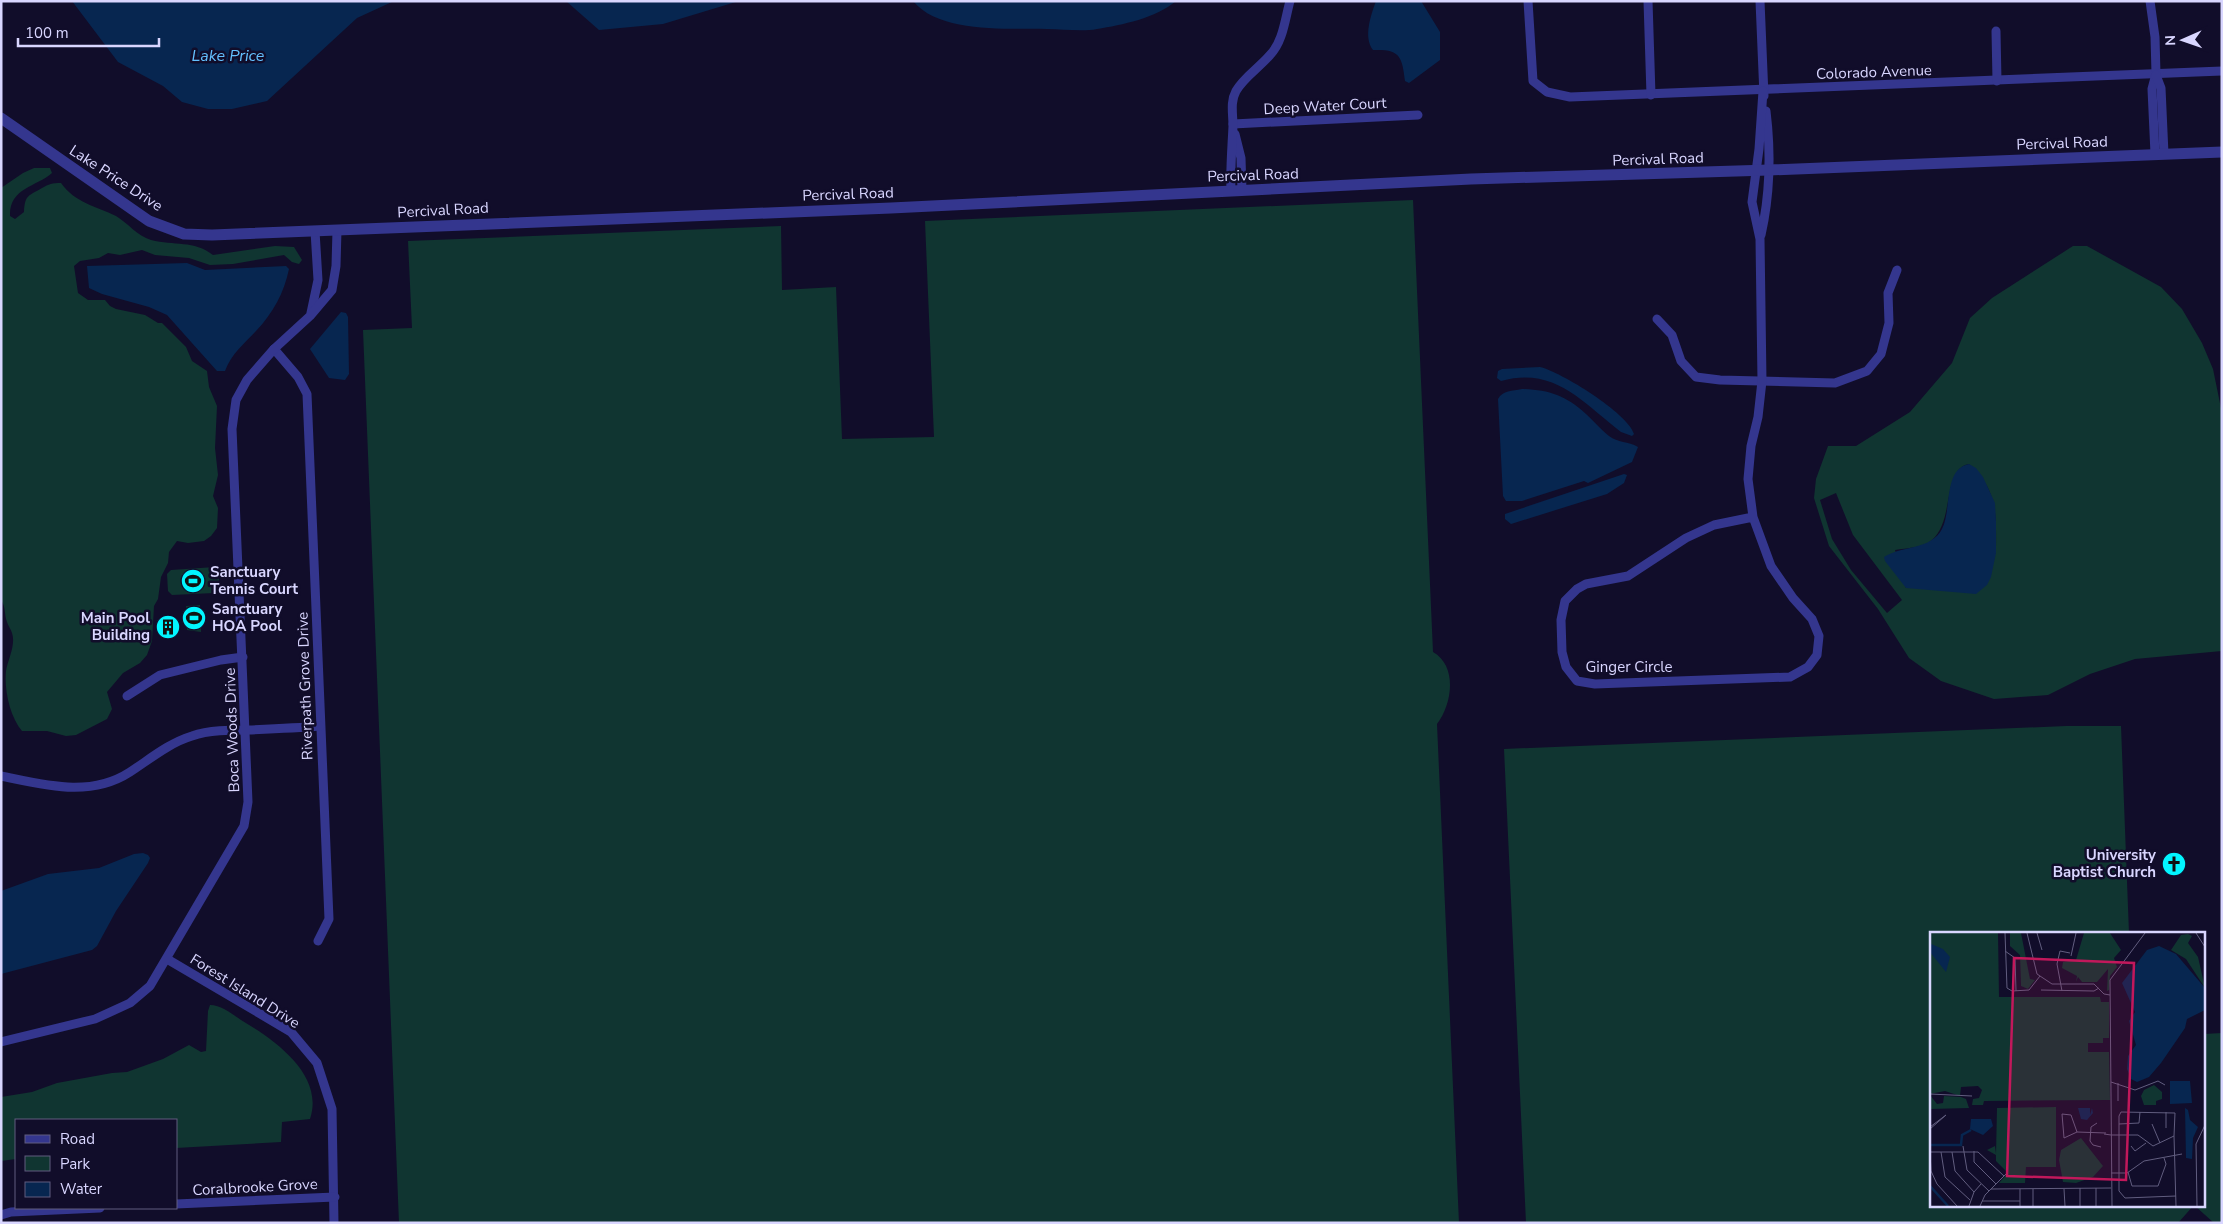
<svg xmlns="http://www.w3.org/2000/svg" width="2223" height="1224" viewBox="0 0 2223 1224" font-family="'Nunito Sans',sans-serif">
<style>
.green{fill:#103531;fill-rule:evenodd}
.water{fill:#072650}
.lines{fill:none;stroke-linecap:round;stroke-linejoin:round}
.minor{stroke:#34368e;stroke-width:9}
.tertiary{stroke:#34368e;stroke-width:11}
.labels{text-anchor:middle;stroke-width:5;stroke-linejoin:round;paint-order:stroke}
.street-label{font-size:15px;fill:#d9d6ff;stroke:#110d2a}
.poi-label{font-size:15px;font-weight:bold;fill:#d9d6ff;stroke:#110d2a;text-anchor:start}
.water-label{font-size:16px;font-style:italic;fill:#64c1ff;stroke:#110d2a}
.inset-river{fill:none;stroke:#072650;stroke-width:2.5}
.inset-road{fill:none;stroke:#615d7f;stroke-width:1}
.view{fill:#c2185b;fill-opacity:0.15;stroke:#c2185b;stroke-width:2.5}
.inset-edge{fill:none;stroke:#d9d6ff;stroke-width:2.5}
</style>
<rect width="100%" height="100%" fill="#110d2a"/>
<!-- green -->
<g class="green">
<path d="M34,168H50L52,173C36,187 9,188 10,216L15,219L24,212C25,195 28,196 42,188C49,184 52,183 61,183C75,203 96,206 116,216C128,223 137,236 151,240C174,246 194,240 213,255L275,246L294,247L302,260L299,264L292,262L284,255L233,264L210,265L189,258L155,255L142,250L120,255L108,253L99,258L80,261L74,266L78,293L88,300H105L110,306L116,309L145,315L158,323H162L186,347L192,361L207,371L209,387L217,406L215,448L218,475L213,496L218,508L217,528L211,536L204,541L188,543L177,541L169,552L168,563L161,577L158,599L154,606L152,641L147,655L140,663L123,673L107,692L112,709L107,719L76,735L66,736L47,731H22C10,717 4,690 6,671C8,659 16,645 12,633C11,629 8,626 7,622C4,614 6,607 1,600V188L23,173Z"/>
<path d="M1413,200L1433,652C1458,666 1452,705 1437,724L1459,1223H399L363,330L412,328L408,241L781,226L782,290L836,287L842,439L934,437L925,221Z"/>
<path d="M2073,246H2087L2161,287L2182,309L2202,343L2213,369L2222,413V651L2135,659L2090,674L2048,695L1994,699L1941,681L1909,658L1878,609L1829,546L1814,498L1816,479L1828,446H1856L1910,412L1952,363L1970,318L1992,298ZM1969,464C1999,491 1996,516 1996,553L1919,588H1906L1895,550C1907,548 1923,548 1932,540C1955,520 1942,469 1969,464ZM1836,493L1853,535L1902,600L1887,613L1851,570L1832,539L1820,500Z"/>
<polygon points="215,567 219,571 219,588 214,593 172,595 168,591 167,574 171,570"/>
<polygon points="200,605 201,632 187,630 186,606"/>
<polygon points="2066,726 2121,726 2129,933 1932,933 1932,1205 2204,1205 2204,1034 2222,1033 2222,1223 2214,1223 2194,1205 2178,1223 1526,1223 1504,749"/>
<path d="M210,1005C221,1005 232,1014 241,1020C273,1039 325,1074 310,1119L282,1122L281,1142L176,1148V1120H16V1159L1,1161V1097L32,1092L57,1083L112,1073L127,1072L163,1059L189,1045L201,1052L206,1051L208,1011Z"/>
</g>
<!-- water -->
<g class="water">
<polygon points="72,1 394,1 357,18 267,101 232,109 208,109 182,102 163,86 118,62"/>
<polygon points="566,1 739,1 663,24 599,30"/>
<path d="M913,1H1176C1156,18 1122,25 1097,29C1082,32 1063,29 1047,29C1008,28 940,34 913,1Z"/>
<path d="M1376,1H1421L1440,32V60L1409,83L1405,81C1402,56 1400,49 1373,50C1363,37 1371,15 1376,1Z"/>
<path d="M187,263L205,270L286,266L289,269C284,293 273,313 256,331C244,344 231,354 225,371H217L167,315L149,307L102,294L89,288L87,266Z"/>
<polygon points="341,312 346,313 348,317 349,374 345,380 329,378 310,349"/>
<path d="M1540,367C1561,372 1628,413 1634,434L1632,436L1621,432C1583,403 1555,366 1501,381L1497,378L1498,371L1502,369Z"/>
<path d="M1522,389C1549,390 1565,395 1586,414C1594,421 1600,429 1609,436C1618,443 1628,441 1638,447L1632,462L1588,483L1584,481L1522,501H1506L1503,496L1498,399C1503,390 1512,391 1522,389Z"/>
<path d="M1969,464L1976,468L1983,477L1995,503L1996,521V553L1991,577L1987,585L1976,594L1906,588L1885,561L1884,557C1903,545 1931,550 1942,529C1952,510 1943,469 1969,464Z"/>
<polygon points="1624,474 1627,475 1624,483 1607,494 1511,524 1505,519 1505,514"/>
<polygon points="143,853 148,855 150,858 148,863 116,911 97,946 92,950 1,974 1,891 48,874 99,868 134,854"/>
</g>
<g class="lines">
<!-- minor -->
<g class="minor">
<polyline points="1528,1 1533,81 1547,92 1570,97 2222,71"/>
<polyline points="1648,1 1651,95"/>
<polyline points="1760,1 1764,96"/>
<polyline points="2150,1 2155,37 2156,74 2152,89 2155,154"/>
<polyline points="1996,31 1997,81"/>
<polyline points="2156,75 2161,88 2164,154"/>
<polyline points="1233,124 1418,115"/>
<polyline points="1235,134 1241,158 1242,191"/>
<path d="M1231,191C1230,169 1232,148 1233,126C1233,114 1230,102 1236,91C1244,77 1259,68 1270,55C1283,42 1285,19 1290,1"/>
<path d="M1761,235C1770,195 1771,152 1766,111"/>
<polyline points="311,313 318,280 315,231"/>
<polyline points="1657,319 1672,335 1681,361 1696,377 1720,380 1835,383 1867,371 1881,354 1889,323 1888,293 1897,270"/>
<polyline points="274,349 298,377 307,394 329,919 318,941"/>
<polyline points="1753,517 1714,525 1686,538 1628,576 1586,584 1577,589 1565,601 1561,620 1562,652 1566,667 1577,681 1595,684 1790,677 1808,667 1817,655 1819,636 1812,619 1793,598 1771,566 1753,517 1748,479 1751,446 1758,417 1762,381 1760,239 1752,202 1759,149 1763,91"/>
<polyline points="127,696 160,675 221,660 243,657"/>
<path d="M1,776C45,785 90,798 130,772C150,759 169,743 192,736C209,730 230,730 248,730C272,729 296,728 320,726"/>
<polyline points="167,959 291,1032 317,1063 332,1109 334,1223"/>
<polyline points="1,1042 95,1019 130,1003 150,986 244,826 248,802 232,429 236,400 247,380 274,349 310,316 332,290 336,266 337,230"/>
<polyline points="176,1204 335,1197"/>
<polyline points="1,1215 11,1212 100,1208"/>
</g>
<!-- tertiary -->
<polyline class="tertiary" points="1,118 149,221 184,234 212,235 891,208 1471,179 1769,170 2222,152"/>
</g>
<!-- icons -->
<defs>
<g id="stadium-disc" transform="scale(1.25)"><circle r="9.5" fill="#02f5ff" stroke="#110d2a"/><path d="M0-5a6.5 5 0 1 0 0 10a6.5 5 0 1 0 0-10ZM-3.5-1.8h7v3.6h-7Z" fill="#111"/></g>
<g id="building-disc" transform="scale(1.25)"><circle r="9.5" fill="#02f5ff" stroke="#110d2a"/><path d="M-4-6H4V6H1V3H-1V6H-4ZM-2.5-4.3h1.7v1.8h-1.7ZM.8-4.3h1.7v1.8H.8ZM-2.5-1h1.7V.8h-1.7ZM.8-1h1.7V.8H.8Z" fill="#111"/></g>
<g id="church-disc" transform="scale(1.25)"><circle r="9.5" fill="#02f5ff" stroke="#110d2a"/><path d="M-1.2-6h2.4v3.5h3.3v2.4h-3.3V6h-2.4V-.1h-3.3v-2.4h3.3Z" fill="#111"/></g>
</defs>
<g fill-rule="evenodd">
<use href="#stadium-disc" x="193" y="581"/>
<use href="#stadium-disc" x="194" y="618"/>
<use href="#building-disc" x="168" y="627"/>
<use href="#church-disc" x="2174" y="864"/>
</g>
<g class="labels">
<!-- street labels -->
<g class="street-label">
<text transform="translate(1874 72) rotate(-2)" y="5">Colorado Avenue</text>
<text transform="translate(1325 106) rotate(-3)" y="5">Deep Water Court</text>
<text transform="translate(2062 143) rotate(-2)" y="5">Percival Road</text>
<text transform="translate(1658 159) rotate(-2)" y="5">Percival Road</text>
<text transform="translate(1253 175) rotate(-2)" y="5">Percival Road</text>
<text transform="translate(116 178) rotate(33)" y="5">Lake Price Drive</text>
<text transform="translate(848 194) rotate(-2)" y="5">Percival Road</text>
<text transform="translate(443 210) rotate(-3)" y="5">Percival Road</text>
<text x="1629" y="672">Ginger Circle</text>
<text transform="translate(305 686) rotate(-92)" y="5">Riverpath Grove Drive</text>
<text transform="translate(232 730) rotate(-92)" y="5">Boca Woods Drive</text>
<text transform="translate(245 991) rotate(32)" y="5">Forest Island Drive</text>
<text transform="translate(255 1187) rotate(-3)" y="5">Coralbrooke Grove</text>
</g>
<!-- poi labels -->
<g class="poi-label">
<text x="210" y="577">Sanctuary<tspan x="210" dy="17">Tennis Court</tspan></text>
<text x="212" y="614">Sanctuary<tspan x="212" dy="17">HOA Pool</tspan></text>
<text x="150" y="623" text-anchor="end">Main Pool<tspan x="150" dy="17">Building</tspan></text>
<text x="2156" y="860" text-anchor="end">University<tspan x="2156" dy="17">Baptist Church</tspan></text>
</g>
<!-- water labels -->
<g class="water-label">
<text x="228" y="61">Lake Price</text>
</g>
</g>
<!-- overview -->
<g transform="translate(1930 932)">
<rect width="275" height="275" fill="#110d2a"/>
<path d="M0,1H68L69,65H170L171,70H179V106H173V111H158V120H179L180,168L54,169L53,173H42L43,167L49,166L52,158L48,154L31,155L30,164L15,159L0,162ZM80,1H91L100,47L105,48L98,57L91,54L90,23L80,14ZM154,1H180L191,18L184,26L187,35L180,44L179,58L177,59L178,37L167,50H152L148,45L146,50L147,44L132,36L133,30L146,28ZM258,2L262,4L258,11L268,25L275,56L256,27L241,18L251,3ZM224,153L232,160V167L226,169V173H214L211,164L214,158ZM0,163L7,172L13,171L14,164L31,165L36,167L39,176L0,177ZM126,175V235H96L95,251H69L78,241L66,229V223L57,218L65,214L66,222L67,176ZM151,206L173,234L163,245L146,251L133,250L129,228L131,218Z" fill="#103531"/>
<path d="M1,12L13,17L20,25L16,40L0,20ZM229,14L246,22L275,56V78L257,87L255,96L231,131L219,145L207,150L201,147L197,137L198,124L206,113L199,89L205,80L192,51L217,18ZM240,149H260L262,171L240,172ZM148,176H160V183L162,176L163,181L157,188L151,187ZM255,176L258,178L260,188L268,195L263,206L262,227L256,226ZM61,187L63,194L53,203L40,197L41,187Z" fill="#072650"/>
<path class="inset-river" d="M0,213H31L32,203L41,198M0,254L18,274"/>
<path class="inset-road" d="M75,1L77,56L82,59L99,58L110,44M97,1L107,42L122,52H164L174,62L180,63M107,1L112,18M266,1L275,15M75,19L85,26L86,59M141,24L146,1M111,58L164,59L169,56M132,59L127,32L130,19L140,21M181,150L205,158L228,149L235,153M188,151V169M0,162L42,164M236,180V196M167,191L161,195L160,209L163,213L171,215M189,192L209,191L210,180M222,192L230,211M0,195L16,183L0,197M147,200L141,183L132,182L134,206L147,200L176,201M174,202L181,203H208L223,214L244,204L245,181L191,180L189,184V259L195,266L246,264M244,204L246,274M33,214L37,238L59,259M201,214L205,219L216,211M44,219V230L66,252M0,220H48L74,244M0,220L1,239L7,252L27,274M11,220L15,245L40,268M22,220L25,239L44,260M198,240L202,254H228L236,232L234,226M181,241H197L214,229L252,222M150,256V274M166,256V274M61,257L181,256M90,257V274M103,257V274M134,257L135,274M52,269H90M39,274L44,260L51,252M50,274L55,263L76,242M182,274L180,48L215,1M267,274L266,212L275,193"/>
<path class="view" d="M84,26L204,31L196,248L77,244Z"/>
<rect width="275" height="275" class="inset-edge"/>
</g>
<!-- border -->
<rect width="2223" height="1224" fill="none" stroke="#d9d6ff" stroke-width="5"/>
<!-- legend -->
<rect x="15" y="1119" width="162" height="90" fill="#110d2a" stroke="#615d7f"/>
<rect x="25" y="1135" width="25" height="8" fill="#34368e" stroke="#615d7f"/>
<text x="60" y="1144" font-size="15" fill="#d9d6ff">Road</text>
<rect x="25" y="1156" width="25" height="15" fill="#103531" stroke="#615d7f"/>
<text x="60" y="1169" font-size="15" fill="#d9d6ff">Park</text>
<rect x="25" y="1182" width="25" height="15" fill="#072650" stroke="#615d7f"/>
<text x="60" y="1194" font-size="15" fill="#d9d6ff">Water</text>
<!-- north arrow -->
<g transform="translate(2183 40) rotate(268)" stroke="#110d2a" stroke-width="4" paint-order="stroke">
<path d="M0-4L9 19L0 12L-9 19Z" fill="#d9d6ff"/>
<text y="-8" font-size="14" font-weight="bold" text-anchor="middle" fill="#d9d6ff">N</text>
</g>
<!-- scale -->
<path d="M18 38v8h141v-8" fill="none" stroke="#d9d6ff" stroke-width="2.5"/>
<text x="25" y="38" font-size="15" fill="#d9d6ff" stroke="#110d2a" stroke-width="4" paint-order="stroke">100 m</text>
</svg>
